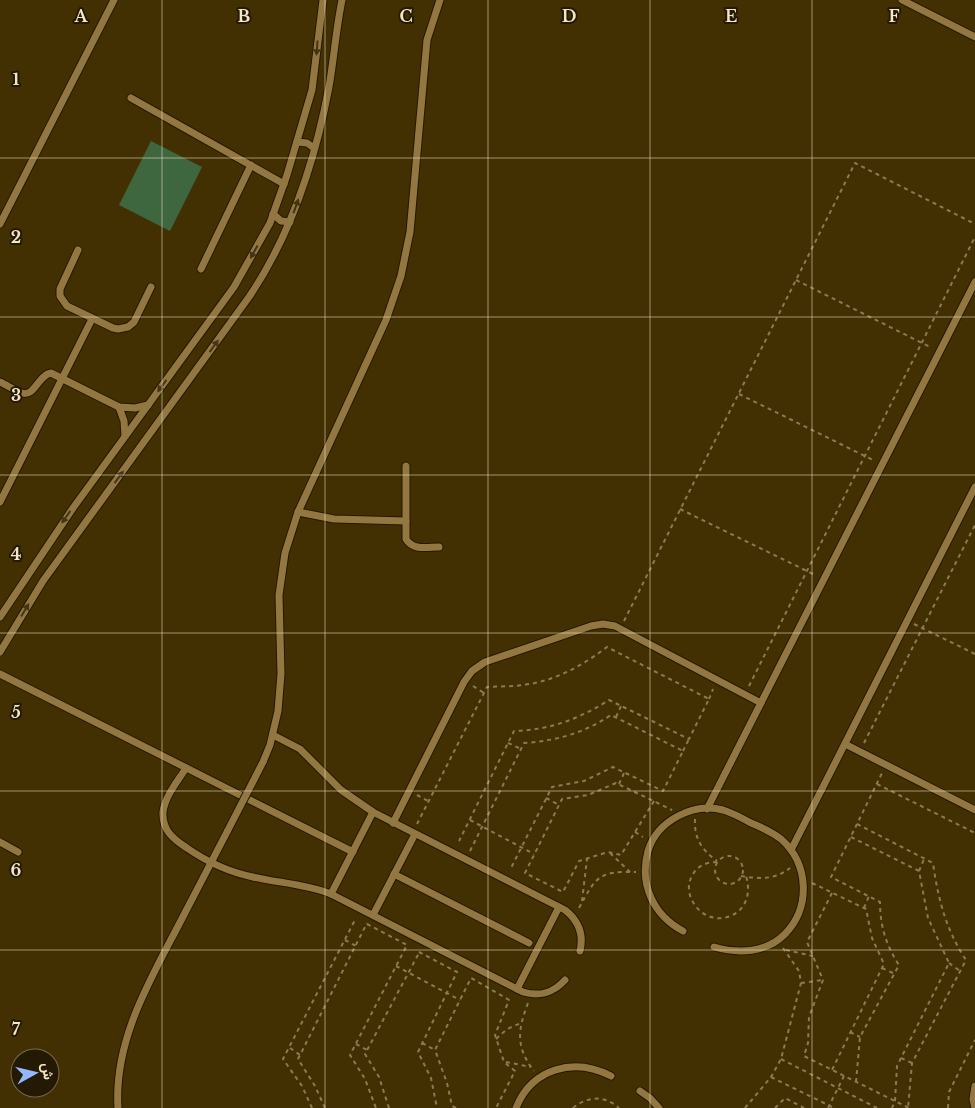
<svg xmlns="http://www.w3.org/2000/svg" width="975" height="1108" viewBox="0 0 975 1108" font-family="'Libre Baskerville',Vazirmatn,serif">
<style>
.green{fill:#3f673f}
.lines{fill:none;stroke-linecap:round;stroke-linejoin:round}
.service-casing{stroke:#251800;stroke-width:9}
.path{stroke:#8b7a53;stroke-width:2;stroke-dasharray:4 4;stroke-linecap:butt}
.service{stroke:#927741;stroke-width:7}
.service-bridge-casing{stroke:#251800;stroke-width:9;stroke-linecap:butt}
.service-bridge{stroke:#927741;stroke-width:7}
.oneway{fill:#453516}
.grid{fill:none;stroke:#f3e5c9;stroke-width:1;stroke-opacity:0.55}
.grid-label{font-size:16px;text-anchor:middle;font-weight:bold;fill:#f3e5c9;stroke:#241903;stroke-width:4;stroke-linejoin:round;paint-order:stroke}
</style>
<rect width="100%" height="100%" fill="#433002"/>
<!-- green -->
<polygon class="green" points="151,141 202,167 170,231 119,205"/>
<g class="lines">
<!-- service casing -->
<g class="service-casing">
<g id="service">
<polyline points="902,0 975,37"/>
<polyline points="131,98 284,184"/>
<polyline points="297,142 307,143 314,148"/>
<polyline points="273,214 281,221 290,222"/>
<polyline points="0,224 114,0"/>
<polyline points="78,250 60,289 60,296 67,306 113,328 118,329 128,327 134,322 151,287"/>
<polyline points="201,269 251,165"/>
<path d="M0,382C7,385 15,391 22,393C35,397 38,375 51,373L119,407L135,408L148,405"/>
<polyline points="119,407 124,421 125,436"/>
<path d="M406,466V539C413,551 427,547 439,547"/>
<polyline points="0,502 92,319"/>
<polyline points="298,512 334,519 406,521"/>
<polyline points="0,617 73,508 234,287 270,223 287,175 312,90 323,0"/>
<path d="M0,652L43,581L249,297C291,235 315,161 329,87C334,58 336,29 342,0"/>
<polyline points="0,674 353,852"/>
<path d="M273,735L300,749L341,790L373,812L565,910C579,921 584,934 580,951"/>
<polyline points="845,744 975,810"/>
<polyline points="263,762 270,745 278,711 281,674 279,595 285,553 298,512 386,320 401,276 410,232 427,40 440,0"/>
<path d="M186,768C178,781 165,796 163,812C162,830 173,839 187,848C207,862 229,872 253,877C279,883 306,884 331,894L523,992C540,997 553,993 565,980"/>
<polyline points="707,809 975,282"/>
<polyline points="393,823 464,682 472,671 485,662 591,626 603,624 615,626 761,703"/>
<polyline points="0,842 18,852"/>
<polyline points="791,850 975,487"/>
<polyline points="394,874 529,943"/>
<polyline points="331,894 373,812"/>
<polyline points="373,915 415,834"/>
<path d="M683,931C653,915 639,884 648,851C657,821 693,802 723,810C733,813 742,818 751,823C761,827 772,832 781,839C809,864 811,907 785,934C766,953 739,954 714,947"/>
<polyline points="517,989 559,907"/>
<polyline points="640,1091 650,1098 659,1108"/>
<path d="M118,1108C114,1044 146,987 175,932C193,898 210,864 228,830"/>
<path d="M516,1108C532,1068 574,1057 611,1076"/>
<polyline points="975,1108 973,1099 975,1086"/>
</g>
</g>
<!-- path -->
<g class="path">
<polyline points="796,280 930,347"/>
<polyline points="739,394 873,460"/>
<polyline points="680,509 815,575"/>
<polyline points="624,621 855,163 975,224"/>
<polyline points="914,624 975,654"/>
<polyline points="473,686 484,693"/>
<polyline points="749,686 975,237"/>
<polyline points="709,699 713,689"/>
<polyline points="616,717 621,706"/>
<polyline points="508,743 521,749"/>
<polyline points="864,743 975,525"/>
<polyline points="683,751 689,739"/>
<polyline points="619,784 624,773"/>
<polyline points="877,784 975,833"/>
<polyline points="417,795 428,801"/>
<polyline points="546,798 559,805"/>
<polyline points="654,801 621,855 608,852 579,861 563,892 525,873 562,799 588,795 616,783 672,810"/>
<path d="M695,819C694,839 702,850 717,861"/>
<polyline points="470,820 534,854"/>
<path d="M417,824L487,687C498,686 510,687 522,685C553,682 582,666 607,647L709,699L689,739L609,700C579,719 550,730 514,731L459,841"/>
<path d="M857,824L933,863C938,899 946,930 966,960L912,1063L908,1108"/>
<polyline points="635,832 643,837"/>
<polyline points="851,837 919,871 928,918 949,963 897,1066 895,1101 892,1108"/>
<path d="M470,851L524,743C556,741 584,733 611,715L683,751L663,791L613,767L584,781L552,787L511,868"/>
<polyline points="610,853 630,872"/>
<circle cx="729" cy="870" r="14"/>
<path d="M717,862C706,862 697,866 692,876C688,883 688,891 691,898C706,934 759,919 746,876"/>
<polyline points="919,871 924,859"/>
<path d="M741,876C760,879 775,880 790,868"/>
<polyline points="812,883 866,909 872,938 884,964 832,1070"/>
<polyline points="832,893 807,942 823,980 809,1017 808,1043 804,1056 909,1108"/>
<polyline points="582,901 587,859"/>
<path d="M579,908C596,877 598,871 636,872"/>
<polyline points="864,908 869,896"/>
<polyline points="367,924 407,945 350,1055 365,1079 376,1108"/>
<polyline points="345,940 356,946"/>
<polyline points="786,950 813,956"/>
<polyline points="419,952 457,972 418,1052 431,1078 437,1108"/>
<polyline points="949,963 960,971"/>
<polyline points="396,966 460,1000"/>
<polyline points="882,968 895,974"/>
<polyline points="801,983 823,980"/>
<path d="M528,1003C518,1029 515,1047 534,1071"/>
<polyline points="850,1032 860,1037"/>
<polyline points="496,1039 507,1029 521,1023"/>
<polyline points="422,1043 435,1050"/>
<polyline points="356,1044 367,1050"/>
<polyline points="290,1048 300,1055"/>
<polyline points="901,1058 912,1063"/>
<polyline points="781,1059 877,1108"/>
<polyline points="506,1062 531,1067"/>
<polyline points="771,1077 834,1108"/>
<path d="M856,1082L860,1037L899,965C886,945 880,926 880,902L831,877L882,773"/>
<polyline points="312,1108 302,1086 283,1059 356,918"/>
<polyline points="325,1108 315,1086 298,1059 367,923"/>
<polyline points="389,1108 379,1077 365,1054 419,953"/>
<polyline points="456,1108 452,1106 447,1083 435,1050 471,978 509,1000 495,1035 504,1062 515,1071 496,1108"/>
<path d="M573,1108C587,1096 605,1095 619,1108"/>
<polyline points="745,1108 771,1077 781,1059 801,983 799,971 783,948"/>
<polyline points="775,1108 785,1098 804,1108"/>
<polyline points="828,1108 844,1076"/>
<polyline points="948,1108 949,1092 975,1040"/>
</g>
<!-- service -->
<use href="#service" class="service"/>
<!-- service-bridge casing -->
<g class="service-bridge-casing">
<polyline id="service-bridge" points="228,830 263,762"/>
</g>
<!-- service-bridge -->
<use href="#service-bridge" class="service-bridge"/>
</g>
<!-- one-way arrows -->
<defs><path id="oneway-solid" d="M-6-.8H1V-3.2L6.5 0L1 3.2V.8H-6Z" transform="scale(1.25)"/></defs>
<g class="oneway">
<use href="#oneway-solid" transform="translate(317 48) rotate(94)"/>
<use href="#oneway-solid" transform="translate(296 206) rotate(-70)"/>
<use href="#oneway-solid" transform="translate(254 252) rotate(119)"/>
<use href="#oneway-solid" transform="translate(214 346) rotate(-54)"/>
<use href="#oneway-solid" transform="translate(162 386) rotate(126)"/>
<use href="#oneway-solid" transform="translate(119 477) rotate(-54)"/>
<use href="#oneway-solid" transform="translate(66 517) rotate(125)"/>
<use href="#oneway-solid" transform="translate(25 610) rotate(-59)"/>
</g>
<!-- grid -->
<path class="grid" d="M162,0V1108M325,0V1108M488,0V1108M650,0V1108M812,0V1108M0,158H975M0,317H975M0,475H975M0,633H975M0,791H975M0,950H975"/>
<g class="grid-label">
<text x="81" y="22">A</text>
<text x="244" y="22">B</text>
<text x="406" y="22">C</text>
<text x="569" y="22">D</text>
<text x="731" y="22">E</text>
<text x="894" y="22">F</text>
<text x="16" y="85">1</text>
<text x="16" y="243">2</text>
<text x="16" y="401">3</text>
<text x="16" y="560">4</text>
<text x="16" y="718">5</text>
<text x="16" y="876">6</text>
<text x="16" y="1035">7</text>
</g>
<!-- north arrow -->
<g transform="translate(35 1073) rotate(82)"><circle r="24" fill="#241903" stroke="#776b52"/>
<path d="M0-4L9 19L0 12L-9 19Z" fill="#94b7fd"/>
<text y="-8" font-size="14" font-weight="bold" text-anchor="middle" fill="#f3e5c9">ش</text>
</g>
</svg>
